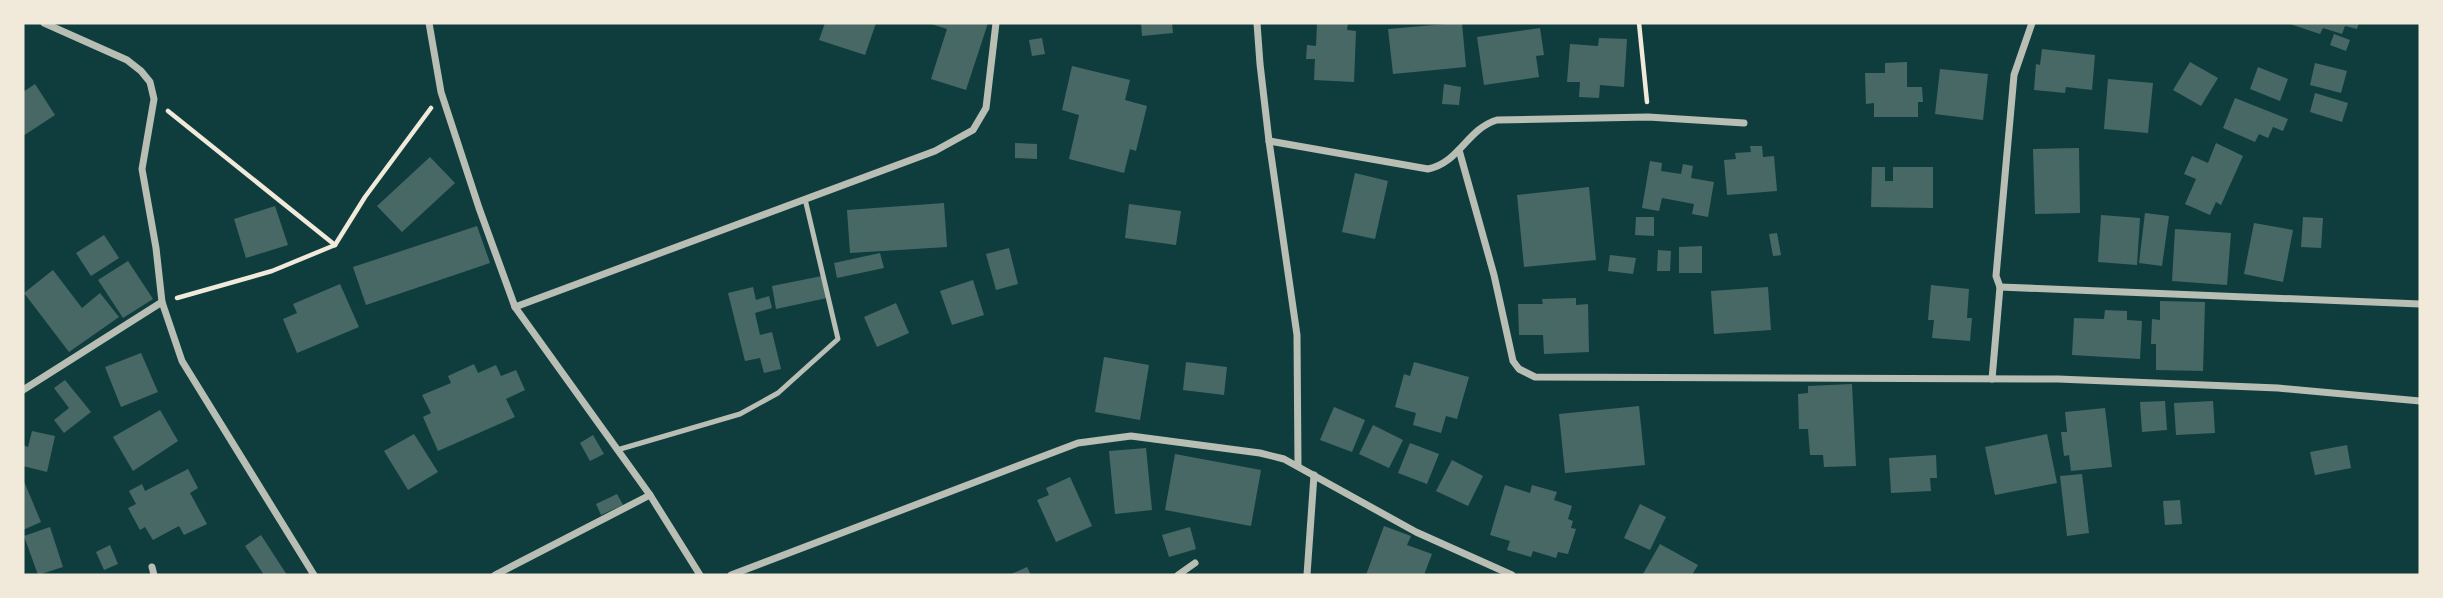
<svg xmlns="http://www.w3.org/2000/svg" width="2443" height="598" viewBox="0 0 2443 598" font-family="'Sofia Sans Condensed',sans-serif">
<style>
.building{fill:#486865}
.lines{fill:none;stroke-linecap:round;stroke-linejoin:round}
.path{stroke:#f1e9da;stroke-width:4.5}
.service{stroke:#b8beb3;stroke-width:5}
.minor{stroke:#b8beb3;stroke-width:7}
</style>
<rect width="100%" height="100%" fill="#0f3d3e"/>
<!-- building -->
<g class="building">
<polygon points="825,23 876,23 865,55 819,40"/>
<polygon points="928,23 988,23 966,90 931,79 947,29"/>
<polygon points="1141,23 1172,23 1173,33 1142,36"/>
<polygon points="1317,23 1348,23 1347,30 1356,31 1354,82 1314,80 1315,59 1306,59 1307,45 1316,46"/>
<polygon points="1458,23 1462,23 1466,67 1393,74 1388,29"/>
<polygon points="2287,23 2359,23 2357,29 2345,26 2342,34 2323,28 2320,34"/>
<polygon points="1540,28 1544,55 1536,56 1539,77 1484,85 1477,37"/>
<polygon points="2334,34 2350,40 2346,51 2330,45"/>
<polygon points="1042,38 1045,54 1032,56 1029,40"/>
<polygon points="1599,38 1627,39 1624,87 1600,85 1599,98 1579,97 1580,82 1567,82 1570,44 1598,46"/>
<polygon points="2042,49 2095,55 2092,90 2066,87 2065,93 2034,90 2036,64 2040,65"/>
<polygon points="1907,62 1907,87 1922,87 1923,102 1918,102 1918,117 1874,117 1874,103 1866,104 1865,73 1885,73 1885,63"/>
<polygon points="2190,62 2218,78 2201,106 2173,90"/>
<polygon points="2315,63 2347,71 2341,93 2310,85"/>
<polygon points="1072,66 1130,80 1125,100 1147,106 1136,151 1130,149 1124,173 1069,159 1079,115 1062,110"/>
<polygon points="2258,67 2288,79 2280,101 2250,89"/>
<polygon points="1940,69 1988,74 1983,120 1935,114"/>
<polygon points="2108,79 2153,83 2148,133 2104,129"/>
<polygon points="35,84 55,115 23,136 23,92"/>
<polygon points="1444,84 1461,87 1459,105 1442,104"/>
<polygon points="2315,93 2348,103 2342,122 2310,112"/>
<polygon points="2235,98 2288,119 2283,131 2273,127 2268,138 2259,134 2255,142 2223,128"/>
<polygon points="1015,143 1037,144 1037,159 1015,158"/>
<polygon points="2216,143 2243,156 2221,205 2216,202 2210,215 2185,204 2196,179 2184,174 2192,156 2208,163"/>
<polygon points="1750,146 1762,146 1763,157 1774,156 1777,191 1727,195 1724,160 1736,159 1735,153 1751,152"/>
<polygon points="2079,148 2080,213 2035,214 2033,149"/>
<polygon points="430,157 455,183 402,232 377,206"/>
<polygon points="1650,161 1662,163 1661,171 1681,174 1683,164 1693,166 1691,178 1714,182 1708,217 1692,214 1694,204 1662,198 1659,211 1642,208"/>
<polygon points="1872,167 1885,167 1885,181 1893,181 1893,167 1933,167 1933,208 1871,207"/>
<polygon points="1355,173 1388,181 1375,239 1342,232"/>
<polygon points="1589,187 1596,260 1524,267 1517,195"/>
<polygon points="944,203 947,247 850,253 847,210"/>
<polygon points="1129,204 1181,211 1176,245 1125,238"/>
<polygon points="275,206 288,245 246,258 234,219"/>
<polygon points="2145,213 2169,216 2162,266 2139,263"/>
<polygon points="2101,215 2140,218 2137,265 2098,262"/>
<polygon points="1636,217 1654,217 1654,236 1635,235"/>
<polygon points="2303,217 2323,218 2321,248 2301,247"/>
<polygon points="2254,223 2293,230 2283,282 2244,274"/>
<polygon points="477,226 490,263 366,305 353,267"/>
<polygon points="2175,229 2231,233 2227,285 2172,281"/>
<polygon points="1777,233 1781,255 1773,256 1769,234"/>
<polygon points="104,235 119,258 91,276 76,253"/>
<polygon points="1702,246 1702,273 1679,273 1679,247"/>
<polygon points="1009,248 1018,284 996,290 986,254"/>
<polygon points="1658,250 1671,251 1670,271 1657,271"/>
<polygon points="880,253 884,268 837,278 834,263"/>
<polygon points="1610,255 1636,258 1633,274 1608,271"/>
<polygon points="128,261 153,299 123,318 98,280"/>
<polygon points="53,270 82,308 100,293 119,317 69,352 24,293"/>
<polygon points="822,276 827,298 776,309 772,286"/>
<polygon points="973,280 984,315 952,325 940,291"/>
<polygon points="340,284 359,327 297,353 283,319 297,313 293,304"/>
<polygon points="1931,285 1969,289 1967,318 1972,318 1970,341 1932,338 1934,320 1928,320"/>
<polygon points="753,287 756,300 769,296 772,308 755,313 760,335 772,332 781,369 764,373 760,358 745,361 728,293"/>
<polygon points="1768,287 1771,330 1714,334 1711,291"/>
<polygon points="1576,298 1576,305 1588,304 1589,352 1544,354 1543,335 1519,335 1518,304 1543,304 1542,299"/>
<polygon points="2160,301 2205,302 2203,371 2156,370 2156,344 2151,344 2152,319 2160,320"/>
<polygon points="896,303 909,333 877,347 864,317"/>
<polygon points="2105,310 2127,311 2127,320 2142,321 2140,359 2072,355 2074,318 2104,319"/>
<polygon points="141,353 158,392 121,407 105,367"/>
<polygon points="1104,357 1149,365 1140,420 1095,412"/>
<polygon points="1186,362 1227,367 1224,395 1183,390"/>
<polygon points="1414,362 1469,377 1457,419 1446,416 1441,433 1413,425 1416,413 1395,407 1404,374 1410,376"/>
<polygon points="474,364 478,373 496,365 501,376 516,370 525,390 506,399 515,417 438,451 423,417 431,413 422,395 451,383 448,376"/>
<polygon points="65,380 91,412 64,433 54,420 69,408 54,388"/>
<polygon points="1852,384 1856,466 1824,467 1823,455 1810,455 1808,429 1799,429 1798,394 1808,393 1808,386"/>
<polygon points="2165,401 2167,430 2142,432 2140,402"/>
<polygon points="2213,401 2215,433 2176,435 2174,403"/>
<polygon points="1639,406 1645,465 1565,473 1559,414"/>
<polygon points="1334,407 1365,420 1352,452 1320,440"/>
<polygon points="2105,408 2112,467 2071,471 2069,455 2064,456 2061,432 2067,432 2065,412"/>
<polygon points="160,410 178,441 133,471 113,437"/>
<polygon points="1373,425 1403,440 1389,468 1359,454"/>
<polygon points="32,431 55,436 47,472 23,466 23,445 28,447"/>
<polygon points="414,434 438,472 408,490 384,451"/>
<polygon points="2047,434 2057,483 1995,495 1985,447"/>
<polygon points="593,435 604,454 590,461 580,443"/>
<polygon points="1410,443 1439,454 1427,484 1398,473"/>
<polygon points="2347,445 2351,468 2315,475 2310,452"/>
<polygon points="1146,448 1152,510 1115,514 1109,451"/>
<polygon points="1175,454 1261,470 1251,526 1165,510"/>
<polygon points="1936,455 1937,478 1930,478 1931,491 1891,493 1889,458"/>
<polygon points="1452,460 1483,476 1468,506 1436,491"/>
<polygon points="188,469 198,488 190,493 207,524 184,535 179,526 153,540 145,527 140,530 128,508 136,504 129,491 142,484 145,491"/>
<polygon points="2082,474 2089,533 2067,536 2060,476"/>
<polygon points="1070,477 1092,526 1056,542 1037,500 1049,495 1046,488"/>
<polygon points="23,479 41,522 23,530"/>
<polygon points="1505,485 1530,493 1532,485 1557,492 1554,500 1572,506 1568,519 1573,521 1571,528 1576,529 1568,554 1558,552 1556,558 1533,551 1531,557 1507,550 1510,541 1490,535"/>
<polygon points="617,494 623,505 601,515 596,504"/>
<polygon points="2180,500 2182,524 2165,525 2163,501"/>
<polygon points="1640,504 1666,517 1650,550 1624,538"/>
<polygon points="1384,526 1411,536 1407,545 1432,554 1424,575 1366,575"/>
<polygon points="50,527 63,567 38,575 24,536"/>
<polygon points="1190,527 1196,549 1169,557 1162,535"/>
<polygon points="261,535 287,575 264,575 245,546"/>
<polygon points="1660,544 1698,565 1692,575 1643,574"/>
<polygon points="110,545 118,564 104,570 96,552"/>
<polygon points="1027,567 1031,575 1009,575"/>
</g>
<g class="lines">
<!-- path -->
<g class="path">
<polyline points="1639,23 1647,102"/>
<polyline points="168,111 335,245"/>
<polyline points="177,298 272,271 335,245 365,197 431,108"/>
</g>
<!-- service -->
<polyline class="service" points="617,450 740,414 778,393 838,339 805,199"/>
<!-- minor -->
<g class="minor">
<polyline points="44,23 127,60 141,71 150,82 154,99 142,169 156,248 162,302 182,361 314,575"/>
<polyline points="429,23 441,92 479,208 515,307 650,495 700,575"/>
<polyline points="1257,23 1260,64 1269,141 1297,335 1298,465"/>
<path d="M1269,141L1428,169C1459,163 1467,129 1497,120L1648,117L1744,123"/>
<polyline points="1459,150 1494,275 1513,361 1519,369 1535,377 2058,379 2278,388 2420,401"/>
<polyline points="2000,287 2420,304"/>
<polyline points="515,307 935,151 973,130 986,108 996,23"/>
<polyline points="1992,379 2000,287 1996,276 2014,75 2032,23"/>
<polyline points="23,390 162,302"/>
<polyline points="152,567 154,575"/>
<polyline points="495,575 650,495"/>
<polyline points="731,575 1078,443 1131,436 1260,453 1284,459 1416,532 1512,575"/>
<polyline points="1178,575 1195,563"/>
<polyline points="1307,575 1314,475"/>
</g>
</g>
<!-- border -->
<rect width="2443" height="598" fill="none" stroke="#f1e9da" stroke-width="49"/>
</svg>
